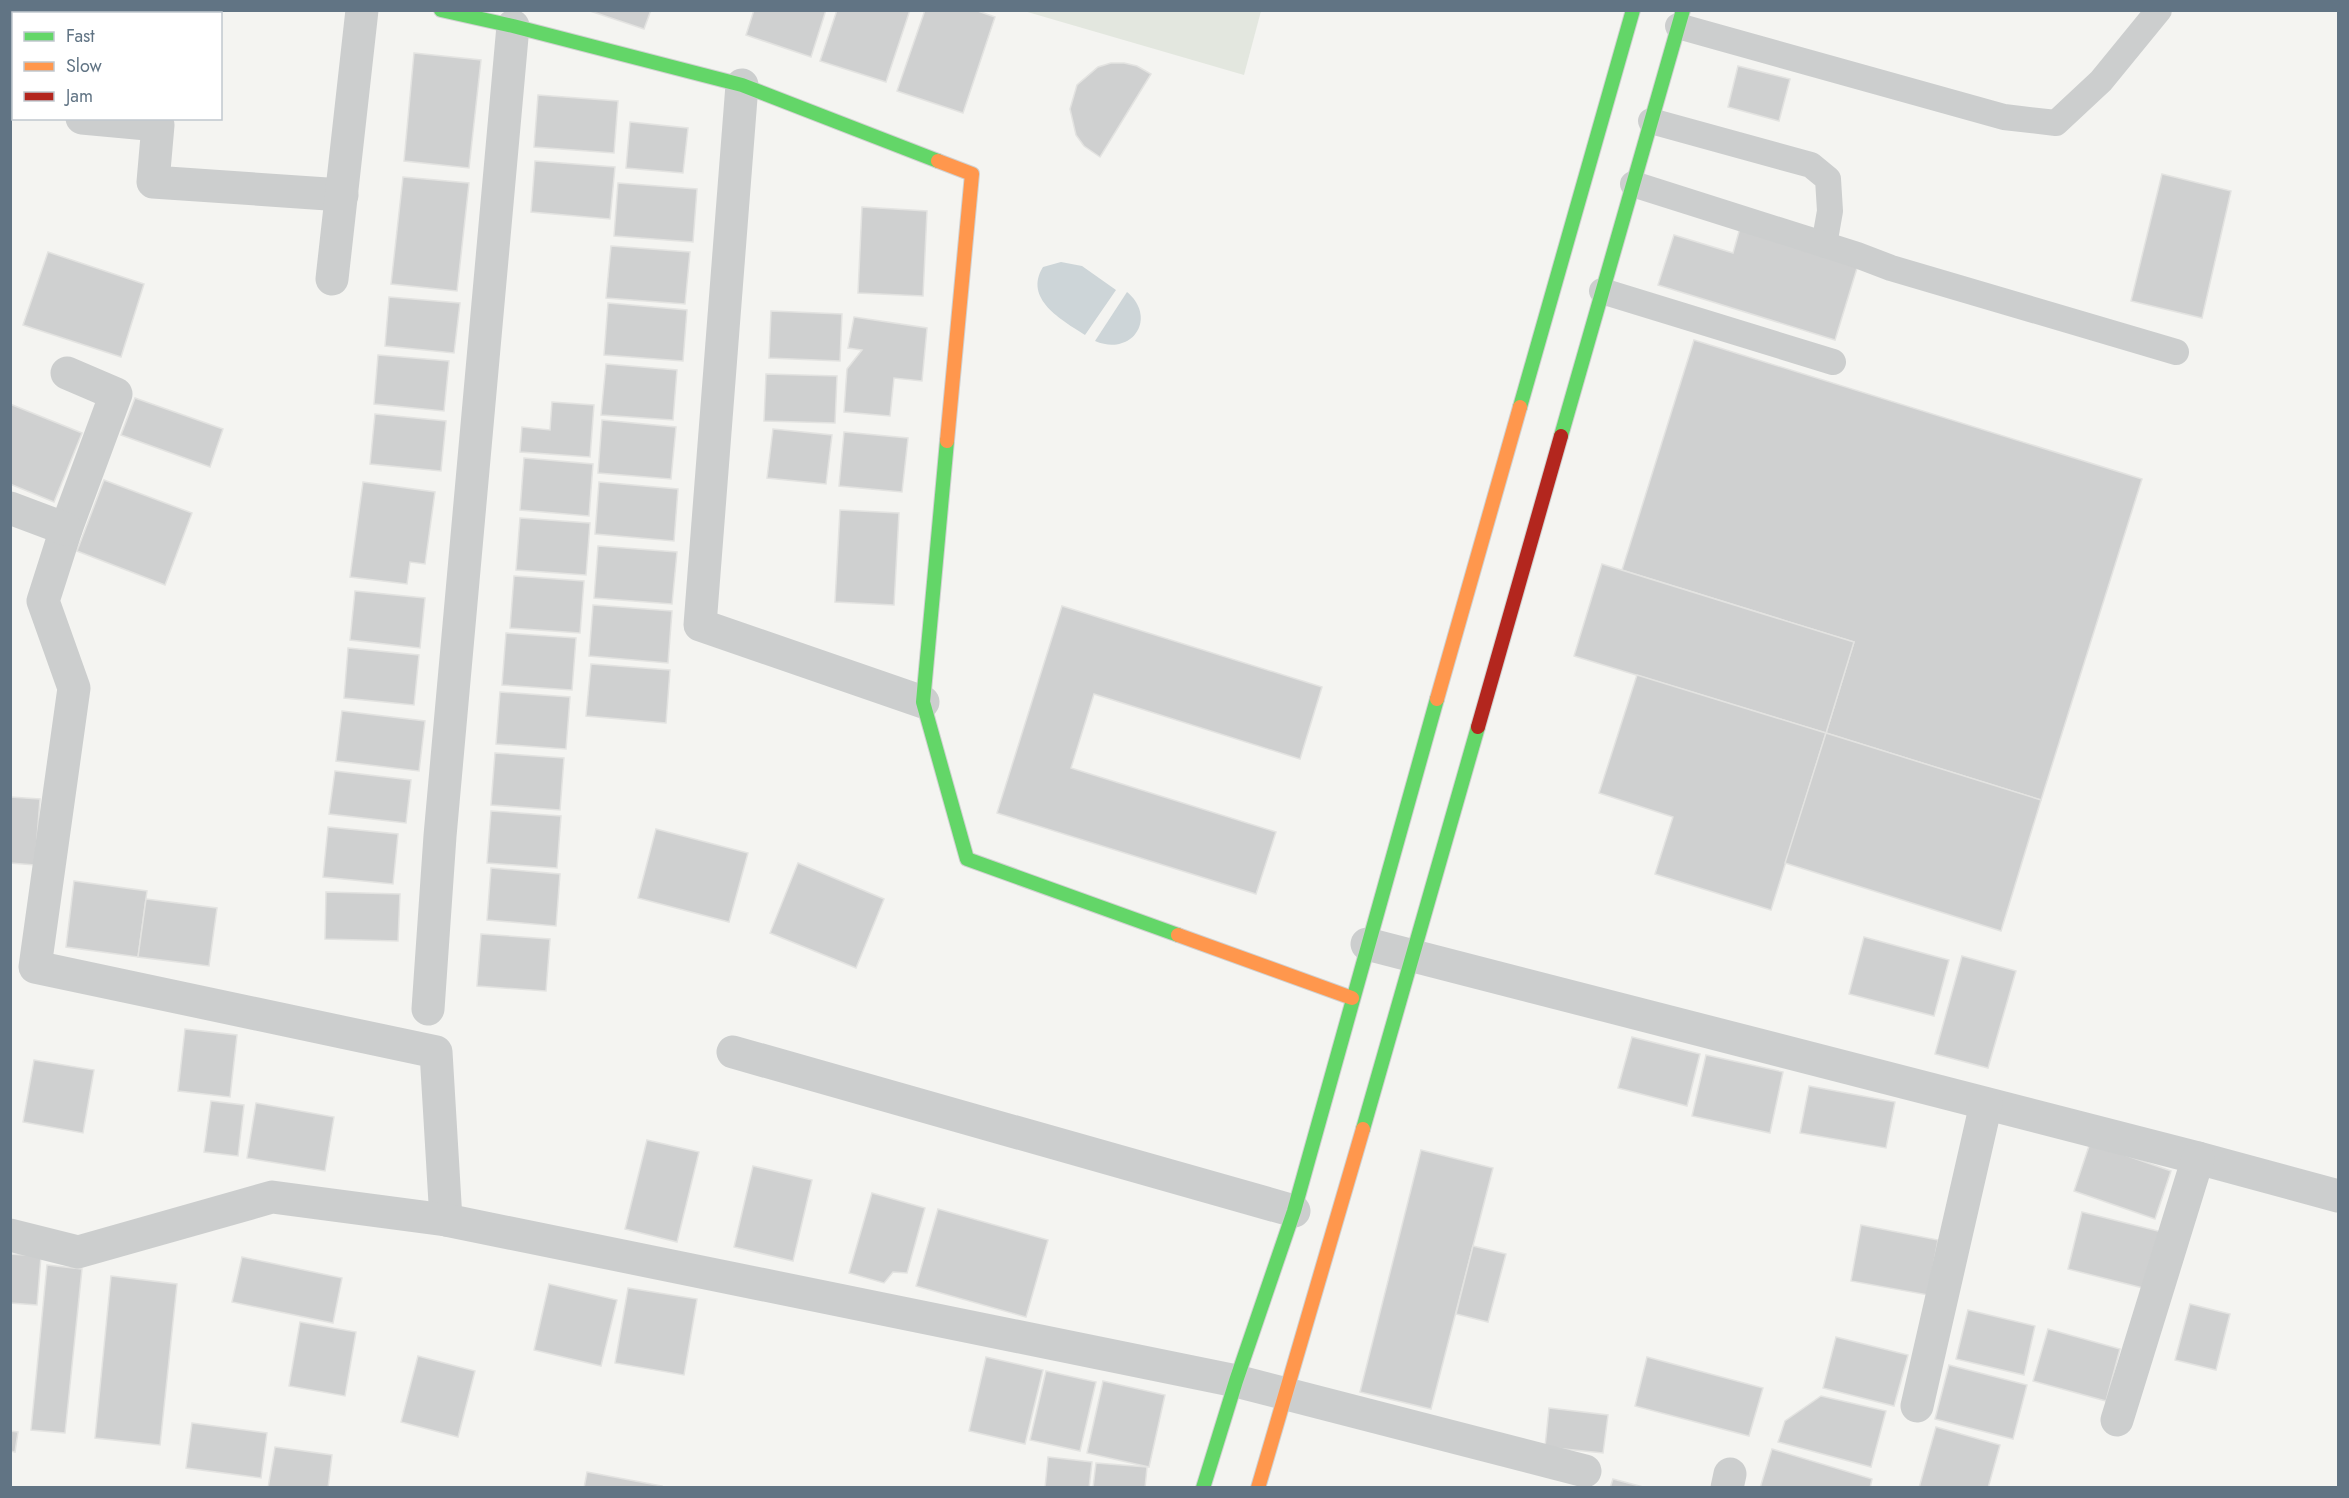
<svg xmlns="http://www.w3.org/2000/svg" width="2349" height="1498" viewBox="0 0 2349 1498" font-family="Jost,sans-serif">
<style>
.green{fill:#e3e7df}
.water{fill:#cdd5d8}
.building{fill:#cfd0d0;stroke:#e3e3e1;stroke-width:1.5}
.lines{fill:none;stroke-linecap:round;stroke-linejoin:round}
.fast-casing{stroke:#d0d1d1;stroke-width:16}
.slow-casing{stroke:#d0d1d1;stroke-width:16}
.jam-casing{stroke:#d0d1d1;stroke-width:16}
.lane{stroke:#cccece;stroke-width:26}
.street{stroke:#cccece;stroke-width:33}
.fast{stroke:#63d668;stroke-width:14}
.slow{stroke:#ff974d;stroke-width:14}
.jam{stroke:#b3261e;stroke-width:14}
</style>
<rect width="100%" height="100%" fill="#f4f4f1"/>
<!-- green -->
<polygon class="green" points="1024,11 1261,11 1244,75"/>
<!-- water -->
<g class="water">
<path d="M1061,262L1082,266L1116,290L1085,335C1062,320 1023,299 1043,267Z"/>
<path d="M1127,292C1158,318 1132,357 1095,341Z"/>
</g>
<!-- building -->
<g class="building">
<polygon points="587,10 651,10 644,29"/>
<polygon points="754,10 826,10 811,57 746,35"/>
<polygon points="837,10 910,10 886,82 820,61"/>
<polygon points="925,10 975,10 995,17 963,113 897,91"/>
<polygon points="414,53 481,60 469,168 404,161"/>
<polygon points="1111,63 1124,63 1137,66 1151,74 1100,157 1084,146 1076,135 1070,109 1077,85 1098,67"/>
<polygon points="1738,66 1790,79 1779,121 1728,107"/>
<polygon points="538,95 618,101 614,153 534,147"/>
<polygon points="630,122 688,128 683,173 626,168"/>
<polygon points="535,161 615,167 610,219 531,212"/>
<polygon points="2162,174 2231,191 2202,318 2131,301"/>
<polygon points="403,177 469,183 457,291 391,284"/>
<polygon points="618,183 697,189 693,242 614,236"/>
<polygon points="862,207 927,211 923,296 858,293"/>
<polygon points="1740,228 1858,265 1835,340 1658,285 1674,235 1733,253"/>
<polygon points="611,246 690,252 685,304 606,298"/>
<polygon points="48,252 144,284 121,357 23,325"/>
<polygon points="389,297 460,303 454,353 385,346"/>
<polygon points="608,303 687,310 683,361 604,355"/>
<polygon points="771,311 842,314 840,361 769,358"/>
<polygon points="854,317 927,328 922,381 894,378 890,416 844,412 847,369 862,350 848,348"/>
<polygon points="1694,340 2142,479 2041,800 1826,733 1854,642 1622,570"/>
<polygon points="378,355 449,361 444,411 374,404"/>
<polygon points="606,364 677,370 673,420 601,415"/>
<polygon points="766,374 837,376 835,423 764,421"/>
<polygon points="135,398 223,429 210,467 121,435"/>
<polygon points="552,402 594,405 590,457 520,452 522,427 550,430"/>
<polygon points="10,404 82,433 54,502 10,484"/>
<polygon points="375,414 446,421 441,471 370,464"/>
<polygon points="602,420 676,427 671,479 598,473"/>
<polygon points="773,429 832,435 826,484 767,478"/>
<polygon points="844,432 908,438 902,492 839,486"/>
<polygon points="524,458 593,464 589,516 520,510"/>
<polygon points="104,480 192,513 165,585 77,551"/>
<polygon points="363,482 435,492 425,564 410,562 407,584 350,577"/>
<polygon points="599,482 678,489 674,541 595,534"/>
<polygon points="840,510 899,513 894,605 835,602"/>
<polygon points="520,518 590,523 586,575 516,570"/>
<polygon points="598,546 677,552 672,604 594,598"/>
<polygon points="1602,564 1854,642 1826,733 1574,656"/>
<polygon points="514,576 584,581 580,633 510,628"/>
<polygon points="355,591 425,598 420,648 350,640"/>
<polygon points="593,605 672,611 668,663 589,656"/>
<polygon points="1062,606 1322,687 1300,759 1094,694 1071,768 1276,832 1256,894 997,813"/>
<polygon points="506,633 576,638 572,690 502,685"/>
<polygon points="348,648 419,655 414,705 344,698"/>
<polygon points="591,664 670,670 666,723 586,716"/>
<polygon points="1637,675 1826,733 1771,910 1655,874 1673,817 1599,793"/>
<polygon points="500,692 570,697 566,749 496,744"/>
<polygon points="342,711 425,721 419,771 336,761"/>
<polygon points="1826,733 2041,800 2001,931 1785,863"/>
<polygon points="495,753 564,758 560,810 491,805"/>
<polygon points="335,771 411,780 406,823 329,814"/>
<polygon points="10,797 40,799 35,865 10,863"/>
<polygon points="491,811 561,816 557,868 487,863"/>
<polygon points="328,827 398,834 393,884 323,877"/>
<polygon points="656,829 748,853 729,922 638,898"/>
<polygon points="798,863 884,899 856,968 770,933"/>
<polygon points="491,868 560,874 556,926 487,920"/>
<polygon points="74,881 147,891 138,957 66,947"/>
<polygon points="326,892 400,894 398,941 325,939"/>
<polygon points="146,899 217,908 209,966 138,957"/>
<polygon points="481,934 550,939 546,991 477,986"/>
<polygon points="1864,937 1949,960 1934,1016 1849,994"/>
<polygon points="1962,956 2016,971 1988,1068 1935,1054"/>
<polygon points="185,1029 237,1035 230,1097 178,1091"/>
<polygon points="1632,1037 1700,1054 1687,1106 1618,1088"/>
<polygon points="1706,1055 1783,1072 1770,1133 1692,1116"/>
<polygon points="34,1060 94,1070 83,1133 23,1122"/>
<polygon points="1809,1086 1895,1102 1886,1148 1800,1133"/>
<polygon points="211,1101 244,1105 238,1156 204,1152"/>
<polygon points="256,1103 334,1117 325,1171 247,1158"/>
<polygon points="647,1140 699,1152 677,1242 625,1229"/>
<polygon points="2090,1143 2171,1171 2155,1219 2074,1191"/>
<polygon points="1421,1150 1493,1168 1431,1409 1360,1392"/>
<polygon points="753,1166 812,1180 793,1261 734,1247"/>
<polygon points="872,1193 925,1208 907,1273 893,1272 884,1283 849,1273"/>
<polygon points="938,1209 1048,1240 1026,1317 916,1286"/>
<polygon points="2082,1212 2162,1232 2147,1289 2068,1269"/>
<polygon points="1861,1225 1938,1240 1928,1295 1851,1281"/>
<polygon points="1473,1246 1506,1254 1488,1322 1456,1314"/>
<polygon points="10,1254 41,1256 37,1305 10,1303"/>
<polygon points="242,1257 342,1278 333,1323 232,1302"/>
<polygon points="47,1265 82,1269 65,1433 31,1430"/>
<polygon points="111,1276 177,1284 160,1445 95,1438"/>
<polygon points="549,1284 617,1300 601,1366 534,1350"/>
<polygon points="628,1288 697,1299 684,1375 615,1363"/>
<polygon points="2190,1304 2230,1314 2216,1370 2175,1360"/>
<polygon points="1968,1310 2035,1326 2024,1375 1956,1359"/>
<polygon points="300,1322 356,1332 345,1396 289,1386"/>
<polygon points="2048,1329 2120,1349 2106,1401 2033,1381"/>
<polygon points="1836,1337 1908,1355 1894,1406 1823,1388"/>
<polygon points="418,1356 475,1371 458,1437 401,1422"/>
<polygon points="986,1357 1043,1370 1025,1444 969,1431"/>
<polygon points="1647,1357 1763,1388 1749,1436 1635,1406"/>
<polygon points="1949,1365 2027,1385 2013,1439 1935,1419"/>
<polygon points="1046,1371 1096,1382 1080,1451 1030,1440"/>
<polygon points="1103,1381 1165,1395 1149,1467 1087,1453"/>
<polygon points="1821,1396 1886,1411 1871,1467 1778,1442 1785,1421"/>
<polygon points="1549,1408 1608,1415 1603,1453 1545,1447"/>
<polygon points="192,1423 267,1433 261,1478 186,1468"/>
<polygon points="1936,1427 2000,1445 1988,1488 1919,1488"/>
<polygon points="10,1431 18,1432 15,1452 10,1451"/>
<polygon points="275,1447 332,1455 328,1488 268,1488"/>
<polygon points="1772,1449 1872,1479 1870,1488 1760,1488"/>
<polygon points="1048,1457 1092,1462 1089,1488 1045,1488"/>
<polygon points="1096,1463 1147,1467 1145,1488 1093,1488"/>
<polygon points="587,1472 662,1486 661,1488 584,1488"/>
<polygon points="1613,1479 1647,1488 1610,1488"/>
</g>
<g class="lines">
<!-- fast casing -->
<g class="fast-casing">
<g id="fast">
<polyline points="441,10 513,26 742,85 938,161"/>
<polyline points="1520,407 1633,10"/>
<polyline points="1561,436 1683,10"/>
<polyline points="947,441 923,702 967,859 1178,935"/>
<polyline points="1363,1129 1478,727"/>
<polyline points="1203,1488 1236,1381 1294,1211 1437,699"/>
</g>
</g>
<!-- slow casing -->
<g class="slow-casing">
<g id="slow">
<polyline points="938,161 972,174 947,441"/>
<polyline points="1437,699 1520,407"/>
<polyline points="1178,935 1352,998"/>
<polyline points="1258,1488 1363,1129"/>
</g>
</g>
<!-- jam casing -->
<g class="jam-casing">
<polyline id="jam" points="1478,727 1561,436"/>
</g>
<!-- lane -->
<g class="lane">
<polyline points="1678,26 2004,117 2056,123 2101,81 2159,10"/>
<polyline points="1651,121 1811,165 1828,179 1830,211 1824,245"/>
<polyline points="1633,184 1857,255 1891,268 2176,352"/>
<polyline points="1602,291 1833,362"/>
</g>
<!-- street -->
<g class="street">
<polyline points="90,14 92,10"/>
<polyline points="742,85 700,625 923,702"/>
<polyline points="82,118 158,125 153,182 342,195"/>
<polyline points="332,279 362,10"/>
<polyline points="67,373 116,394 66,529 43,601 74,688 35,967 436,1052 446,1220"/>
<polyline points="10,508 66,529"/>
<polyline points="1367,944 2198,1158 2338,1196"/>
<polyline points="428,1009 440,836 513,26"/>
<polyline points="733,1052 1294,1211"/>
<polyline points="10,1235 78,1252 272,1197 446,1220 1236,1381 1585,1471"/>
<polyline points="1917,1406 1986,1104"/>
<polyline points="2117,1420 2198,1158"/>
<polyline points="1727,1488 1730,1474"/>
</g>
<!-- fast -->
<use href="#fast" class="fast"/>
<!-- slow -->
<use href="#slow" class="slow"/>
<!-- jam -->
<use href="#jam" class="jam"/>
</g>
<!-- border -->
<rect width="2349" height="1498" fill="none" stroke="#617484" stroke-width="24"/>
<!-- legend -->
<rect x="12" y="12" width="210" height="108" fill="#ffffff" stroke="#c0c7ce" stroke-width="1.5"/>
<rect x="24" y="32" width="30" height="9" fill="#63d668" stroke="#c0c7ce" stroke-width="1.5"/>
<text x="66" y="42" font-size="18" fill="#617484">Fast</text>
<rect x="24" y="62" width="30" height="9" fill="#ff974d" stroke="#c0c7ce" stroke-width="1.5"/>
<text x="66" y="72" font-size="18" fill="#617484">Slow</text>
<rect x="24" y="92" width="30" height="9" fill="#b3261e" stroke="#c0c7ce" stroke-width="1.5"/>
<text x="66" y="102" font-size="18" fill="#617484">Jam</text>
</svg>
